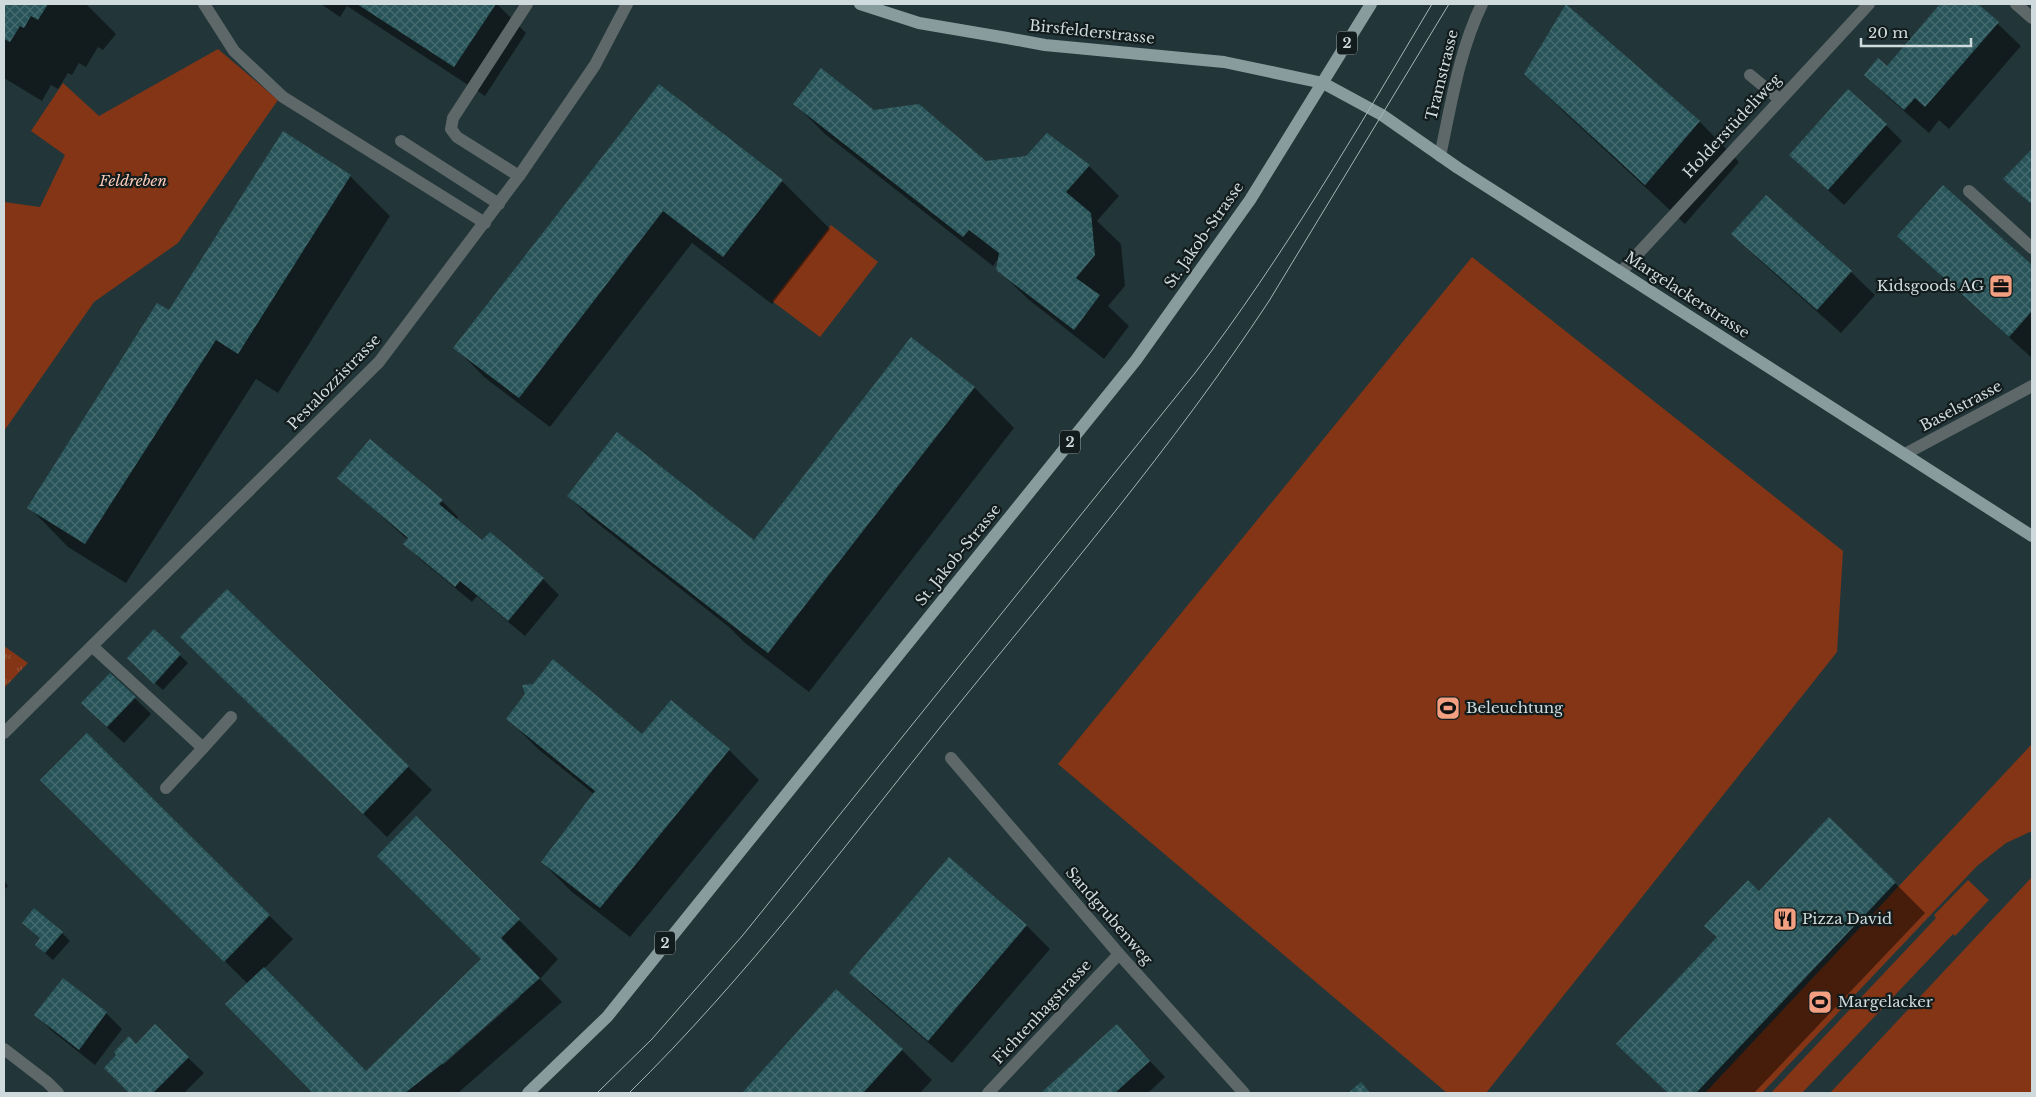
<svg xmlns="http://www.w3.org/2000/svg" width="2036" height="1097" viewBox="0 0 2036 1097" font-family="'Libre Baskerville',serif">
<style>
.grass{fill:url(#grass-tufts)}
.park{fill:#833516}
.shadow{fill:#0007;fill-rule:evenodd}
.building{fill:url(#building-cross-hatch)}
.lines{fill:none;stroke-linecap:round;stroke-linejoin:round}
.minor{stroke:#5e6869;stroke-width:12}
.major{stroke:#889c9e;stroke-width:12}
.tram{stroke:#a6b4b6;stroke-width:1}
.labels{text-anchor:middle;stroke-width:4.5;stroke-linejoin:round;paint-order:stroke}
.shield{fill:#131c1d;stroke:#96a1a3;stroke-width:1}
.shield-label{font-size:14px;font-weight:bold;fill:#cedadc}
.street-label{font-size:15px;fill:#cedadc;stroke:#131c1d}
.park-label{font-size:15px;font-style:italic;fill:#fdccba;stroke:#131c1d}
.poi-label{font-size:15px;fill:#cedadc;stroke:#131c1d;text-anchor:start}
</style>
<defs>
<pattern id="grass-tufts" width="24" height="20" patternUnits="userSpaceOnUse" patternTransform="scale(1.25)"><rect width="24" height="20" fill="#833516"/><path d="M3 7l-1-3M5 7V3M7 7l1-3M15 17l-1-3M17 17v-4M19 17l1-3" fill="none" stroke="#935237"/></pattern>
<pattern id="building-cross-hatch" width="8" height="8" patternUnits="userSpaceOnUse" patternTransform="scale(1.25)"><rect width="8" height="8" fill="#285459"/><path d="M0 0l8 8M0 8l8-8" fill="none" stroke="#466c70"/></pattern>
</defs>
<rect width="100%" height="100%" fill="#223639"/>
<!-- grass -->
<polygon class="grass" points="4,646 28,663 4,688"/>
<!-- park -->
<g class="park">
<polygon points="218,49 278,100 178,243 94,302 4,431 4,202 40,207 65,155 31,131 63,83 99,116"/>
<polygon points="831,225 878,262 820,337 772,301"/>
<polygon points="1472,257 1843,551 1837,652 1486,1093 1447,1093 1058,764"/>
<polygon points="2032,744 2032,831 2006,843 1977,866 1762,1093 1705,1093"/>
<polygon points="2032,877 2032,1093 1830,1093"/>
<polygon points="1968,880 1989,900 1955,936 1953,934 1802,1093 1771,1093 1936,918 1934,915"/>
</g>
<!-- shadow -->
<g class="shadow">
<polygon points="4,4 86,4 116,34 103,50 98,47 86,67 79,63 72,75 68,73 58,89 51,85 42,101 4,78"/>
<polygon points="321,4 497,4 526,33 485,96 347,6 340,17"/>
<polygon points="1942,4 1977,4 2021,46 1949,129 1939,120 1929,133 1889,98 1865,75 1887,67"/>
<polygon points="1566,5 1700,122 1739,162 1685,224 1565,113 1526,74"/>
<polygon points="659,86 782,181 830,229 772,304 692,243 550,427 484,377 455,347"/>
<polygon points="795,104 874,111 985,163 1089,166 1119,196 1097,221 1121,244 1125,286 1108,306 1129,326 1104,359 1028,299 997,269 999,258 993,266 825,134"/>
<polygon points="1886,125 1902,141 1844,205 1790,155"/>
<polygon points="2032,150 2032,206 2005,179"/>
<polygon points="350,176 390,216 278,393 256,379 126,583 68,547 29,507 169,312"/>
<polygon points="1943,187 2032,267 2032,358 1922,259 1899,236"/>
<polygon points="1733,234 1851,272 1875,295 1841,333 1756,257"/>
<polygon points="912,339 975,388 1014,428 809,692 745,643 729,627 592,519 568,496 754,541"/>
<polygon points="370,440 442,501 458,517 456,520 482,542 543,579 559,595 525,636 477,596 472,602 421,560 405,544 408,540 339,478"/>
<polygon points="227,591 432,790 387,837 206,660"/>
<polygon points="154,631 188,663 163,690 136,666"/>
<polygon points="110,674 151,714 124,743 98,719"/>
<polygon points="526,694 642,736 729,750 759,780 630,937 572,892 542,862 594,794 538,749 508,719"/>
<path d="M87,735L293,939L264,969L366,1073L482,959L416,818L558,959L540,979L562,1002L458,1093H314L227,1004L248,984L42,780ZM519,995L520,997L443,1065L442,1063Z"/>
<polygon points="949,859 1027,926 1050,949 952,1063 874,996 851,973"/>
<polygon points="4,881 8,886 4,890"/>
<polygon points="1895,883 1925,913 1754,1093 1669,1093 1647,1073 1759,893"/>
<polygon points="62,933 70,941 53,960 36,945 41,939"/>
<polygon points="64,980 106,1013 122,1029 95,1065 52,1031 36,1015"/>
<polygon points="836,991 902,1050 932,1080 920,1093 744,1093"/>
<polygon points="155,1026 204,1073 184,1093 131,1093 106,1068 136,1046"/>
<polygon points="1117,1026 1165,1077 1148,1093 1043,1093"/>
</g>
<!-- building -->
<g class="building">
<polygon points="4,4 48,4 38,20 31,16 24,28 20,26 10,42 4,39"/>
<polygon points="357,4 496,4 454,67"/>
<polygon points="1566,4 1700,121 1645,185 1524,74"/>
<polygon points="1940,4 1978,4 1999,22 1925,107 1915,98 1904,110 1864,75 1878,58 1887,66"/>
<polygon points="821,68 874,110 919,104 986,161 1026,156 1047,133 1090,165 1066,192 1091,213 1095,255 1076,278 1100,295 1074,330 996,270 999,253 969,230 963,237 793,104"/>
<polygon points="659,84 783,180 723,257 663,211 519,398 453,348"/>
<polygon points="1848,89 1887,124 1828,190 1789,155"/>
<polygon points="283,131 351,175 238,354 216,340 85,544 27,508 157,303 169,310"/>
<polygon points="2032,149 2032,205 2003,179"/>
<polygon points="1943,185 2032,265 2032,311 2009,337 1897,236"/>
<polygon points="1766,195 1852,271 1817,310 1731,234"/>
<polygon points="911,337 975,387 768,653 567,496 617,432 754,540"/>
<polygon points="370,439 443,500 439,504 482,540 490,532 544,578 508,621 460,581 455,587 403,544 408,538 337,478"/>
<polygon points="227,589 409,766 363,814 180,637"/>
<polygon points="154,629 181,654 154,684 127,658"/>
<polygon points="553,659 642,734 671,700 730,749 600,908 541,862 595,791 506,719 525,694 522,685 533,684"/>
<polygon points="110,673 136,697 107,727 81,703"/>
<polygon points="87,733 270,915 224,962 40,780"/>
<polygon points="416,816 520,919 501,938 540,978 447,1060 405,1093 313,1093 225,1004 264,967 366,1071 481,959 377,856"/>
<polygon points="1829,817 1896,882 1696,1093 1668,1093 1616,1044 1717,937 1704,926 1748,880 1759,891"/>
<polygon points="949,857 1027,925 928,1041 849,973"/>
<polygon points="34,908 63,932 45,953 35,945 40,938 22,923"/>
<polygon points="63,978 107,1012 79,1050 34,1015"/>
<polygon points="836,989 903,1049 863,1093 742,1093"/>
<polygon points="155,1024 189,1057 153,1093 129,1093 104,1068 116,1055 114,1052 129,1036 136,1044"/>
<polygon points="1117,1024 1150,1061 1115,1093 1041,1093"/>
<polygon points="1361,1082 1370,1093 1348,1093"/>
</g>
<g class="lines">
<!-- minor -->
<g class="minor">
<polyline points="204,4 234,51 283,97 485,223"/>
<polyline points="2016,4 2032,18"/>
<polyline points="1750,75 1779,99"/>
<polyline points="401,141 499,204"/>
<path d="M1440,156C1451,105 1459,51 1482,4"/>
<polyline points="519,176 457,137 451,129 453,118 527,4"/>
<polyline points="1969,191 2032,248"/>
<polyline points="1621,272 1869,4"/>
<polyline points="1905,454 2032,386"/>
<polyline points="92,646 203,748 231,717"/>
<polyline points="4,733 379,362 519,176 595,65 627,4"/>
<polyline points="951,758 1119,954 1244,1093"/>
<polyline points="166,788 203,748"/>
<polyline points="4,1049 47,1082 58,1093"/>
<polyline points="988,1093 1119,954"/>
</g>
<!-- major -->
<g class="major">
<polyline points="860,4 919,23 1007,38 1045,45 1224,62 1323,83 1382,115 1458,168 2032,536"/>
<polyline points="528,1093 607,1017 1136,360 1250,200 1371,4"/>
</g>
<!-- tram -->
<g class="tram">
<path d="M597,1093L652,1039L743,935L1195,373C1284,256 1357,130 1432,4"/>
<path d="M629,1093C747,977 847,843 950,715C1060,579 1173,447 1269,301L1449,4"/>
</g>
</g>
<!-- icons -->
<defs>
<g id="office-square" transform="scale(1.25)"><rect x="-9" y="-9" width="18" height="18" rx="4" fill="#f3a082" stroke="#131c1d"/><path d="M-6-3h4V-5.5h4V-3h4V5H-6ZM-1-4.5V-3h2v-1.5ZM-6 0V1H6V0Z" fill="#111"/></g>
<g id="stadium-square" transform="scale(1.25)"><rect x="-9" y="-9" width="18" height="18" rx="4" fill="#f3a082" stroke="#131c1d"/><path d="M0-5a6.5 5 0 1 0 0 10a6.5 5 0 1 0 0-10ZM-3.5-1.8h7v3.6h-7Z" fill="#111"/></g>
<g id="restaurant-square" transform="scale(1.25)"><rect x="-9" y="-9" width="18" height="18" rx="4" fill="#f3a082" stroke="#131c1d"/><path d="M-5-6h1v4h1v-4h1v4h1v-4h1v5L-1.5 .5V6h-2V.5L-5-1ZM5-6V6H3V1.5H1.5Q1.5-4 5-6Z" fill="#111"/></g>
</defs>
<g fill-rule="evenodd">
<use href="#office-square" x="2001" y="286"/>
<use href="#stadium-square" x="1448" y="708"/>
<use href="#restaurant-square" x="1785" y="919"/>
<use href="#stadium-square" x="1820" y="1002"/>
</g>
<g class="labels">
<!-- shield labels -->
<g class="shield">
<rect x="1337" y="31.5" width="20" height="23" rx="4"/>
<rect x="1060" y="430.5" width="20" height="23" rx="4"/>
<rect x="655" y="931.5" width="20" height="23" rx="4"/>
</g>
<g class="shield-label">
<text x="1347" y="48">2</text>
<text x="1070" y="447">2</text>
<text x="665" y="948">2</text>
</g>
<!-- street labels -->
<g class="street-label">
<text transform="translate(1092 32) rotate(6)" y="5">Birsfelderstrasse</text>
<text transform="translate(1442 75) rotate(-76)" y="5">Tramstrasse</text>
<text transform="translate(1732 126) rotate(-47)" y="5">Holderstüdeliweg</text>
<text transform="translate(1204 235) rotate(-55)" y="5">St. Jakob-Strasse</text>
<text transform="translate(1687 295) rotate(33)" y="5">Margelackerstrasse</text>
<text transform="translate(334 382) rotate(-46)" y="5">Pestalozzistrasse</text>
<text transform="translate(1961 406) rotate(-28)" y="5">Baselstrasse</text>
<text transform="translate(958 555) rotate(-51)" y="5">St. Jakob-Strasse</text>
<text transform="translate(1109 916) rotate(49)" y="5">Sandgrubenweg</text>
<text transform="translate(1042 1012) rotate(-47)" y="5">Fichtenhagstrasse</text>
</g>
<!-- park labels -->
<g class="park-label">
<text x="133" y="186">Feldreben</text>
</g>
<!-- poi labels -->
<g class="poi-label">
<text x="1984" y="291" text-anchor="end">Kidsgoods AG</text>
<text x="1466" y="713">Beleuchtung</text>
<text x="1802" y="924">Pizza David</text>
<text x="1838" y="1007">Margelacker</text>
</g>
</g>
<!-- border -->
<rect width="2036" height="1097" fill="none" stroke="#cedadc" stroke-width="10"/>
<!-- scale -->
<path d="M1861 38v8h110v-8" fill="none" stroke="#cedadc" stroke-width="2.5"/>
<text x="1868" y="38" font-size="15" fill="#cedadc" stroke="#131c1d" stroke-width="4" paint-order="stroke">20 m</text>
</svg>
